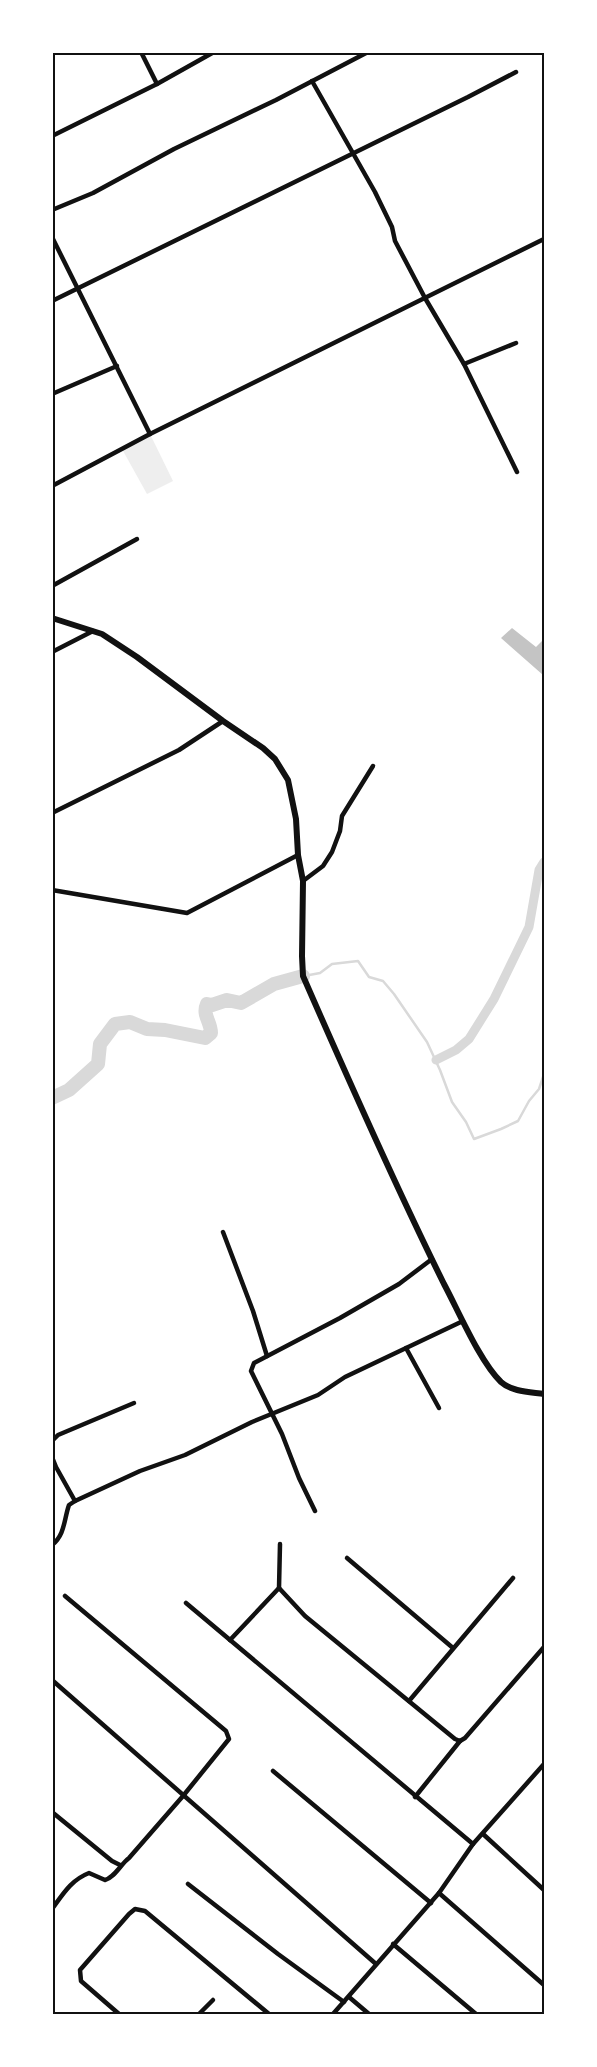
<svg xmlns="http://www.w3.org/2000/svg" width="597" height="2067" viewBox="0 0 597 2067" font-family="Roboto,sans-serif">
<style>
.green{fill:#eee}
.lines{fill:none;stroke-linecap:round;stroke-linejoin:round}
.stream{stroke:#d9d9d9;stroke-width:2.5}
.canal{stroke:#d9d9d9;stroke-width:9}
.river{stroke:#d9d9d9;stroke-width:14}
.building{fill:#c4c4c4}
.minor{stroke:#111;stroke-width:4.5}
.secondary{stroke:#111;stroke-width:6}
.neatline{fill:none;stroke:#111;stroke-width:2}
</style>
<rect width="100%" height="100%" fill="#fff"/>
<!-- green -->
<polygon class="green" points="150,434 173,481 147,494 122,449"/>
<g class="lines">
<!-- stream -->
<polyline class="stream" points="304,976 320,973 332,964 358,961 369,977 383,981 394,994 427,1042 440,1070 452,1102 466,1122 474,1139 501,1129 518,1121 529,1101 539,1089 544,1074"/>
<!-- canal -->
<polyline class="canal" points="436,1060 456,1050 469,1039 494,999 529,927 539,870 544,862"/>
<!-- river -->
<path class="river" d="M52,1098L69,1090L98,1064L100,1044L115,1024L130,1022L147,1029L165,1030L205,1038L211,1033C211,1022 202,1015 207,1004L212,1005L227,1000L241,1003L274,984L303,976"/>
</g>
<!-- building -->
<polygon class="building" points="512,628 536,647 544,639 543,675 501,638"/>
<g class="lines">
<!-- minor -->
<g class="minor">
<polyline points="141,52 157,84"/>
<polyline points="312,81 375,192 392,227 395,241 425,298 464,364 517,472"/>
<polyline points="52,136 157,84 214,52"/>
<polyline points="52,210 93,193 174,149 276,100 368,52"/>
<polyline points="52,237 150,434"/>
<polyline points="52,301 468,97 516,72"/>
<polyline points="464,364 516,343"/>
<polyline points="52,394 117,366"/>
<polyline points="52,486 150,434 544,239"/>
<polyline points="52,586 137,539"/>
<polyline points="52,652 93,631"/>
<polyline points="52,813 179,750 223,721"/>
<polyline points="303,881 323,866 332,852 340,831 342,816 373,766"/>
<polyline points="52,890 187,913 298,855"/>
<polyline points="223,1232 253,1311 267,1356"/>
<polyline points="406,1348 439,1408"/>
<polyline points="52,1441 58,1435 134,1403"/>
<polyline points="52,1457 56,1467 75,1501"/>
<polyline points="315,1511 299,1478 282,1434 251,1371 254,1363 340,1318 399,1284 432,1259"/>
<polyline points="280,1544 279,1588 305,1616 455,1739 460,1741 465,1738 544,1647"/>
<path d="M52,1545C65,1535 64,1519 69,1505L75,1501L140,1471L185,1455L252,1422L318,1395L345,1377L463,1321"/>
<polyline points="347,1558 453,1648"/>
<polyline points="186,1603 473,1844"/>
<polyline points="230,1640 279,1588"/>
<polyline points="52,1680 376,1964"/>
<polyline points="409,1701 513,1578"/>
<polyline points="273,1771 431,1903"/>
<polyline points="415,1797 460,1741"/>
<polyline points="52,1812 112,1861 120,1865"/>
<polyline points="483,1834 544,1890"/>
<polyline points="188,1884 278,1954 344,2002"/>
<polyline points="439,1893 544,1985"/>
<path d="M52,1909C63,1894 71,1880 89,1873L105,1880C114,1878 121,1864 129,1858L183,1796L229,1739L226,1731L65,1596"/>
<polyline points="393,1944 476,2014"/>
<polyline points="349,1997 369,2014"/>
<polyline points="119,2014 81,1981 80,1970 129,1914 135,1909 145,1911 269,2014"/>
<polyline points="199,2014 213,2000"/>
<polyline points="333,2014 439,1893 473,1844 544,1764"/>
</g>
<!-- secondary -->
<path class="secondary" d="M52,618L102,634L137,657L223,721L263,748L275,759L288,780L296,819L298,855L303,881L302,956L303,976C348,1079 394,1183 444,1284C458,1310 480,1362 501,1382C512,1392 531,1392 544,1394"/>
</g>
<!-- border -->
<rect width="597" height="2067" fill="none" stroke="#ffffff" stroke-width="108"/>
<rect x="54" y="54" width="489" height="1959" class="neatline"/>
</svg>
